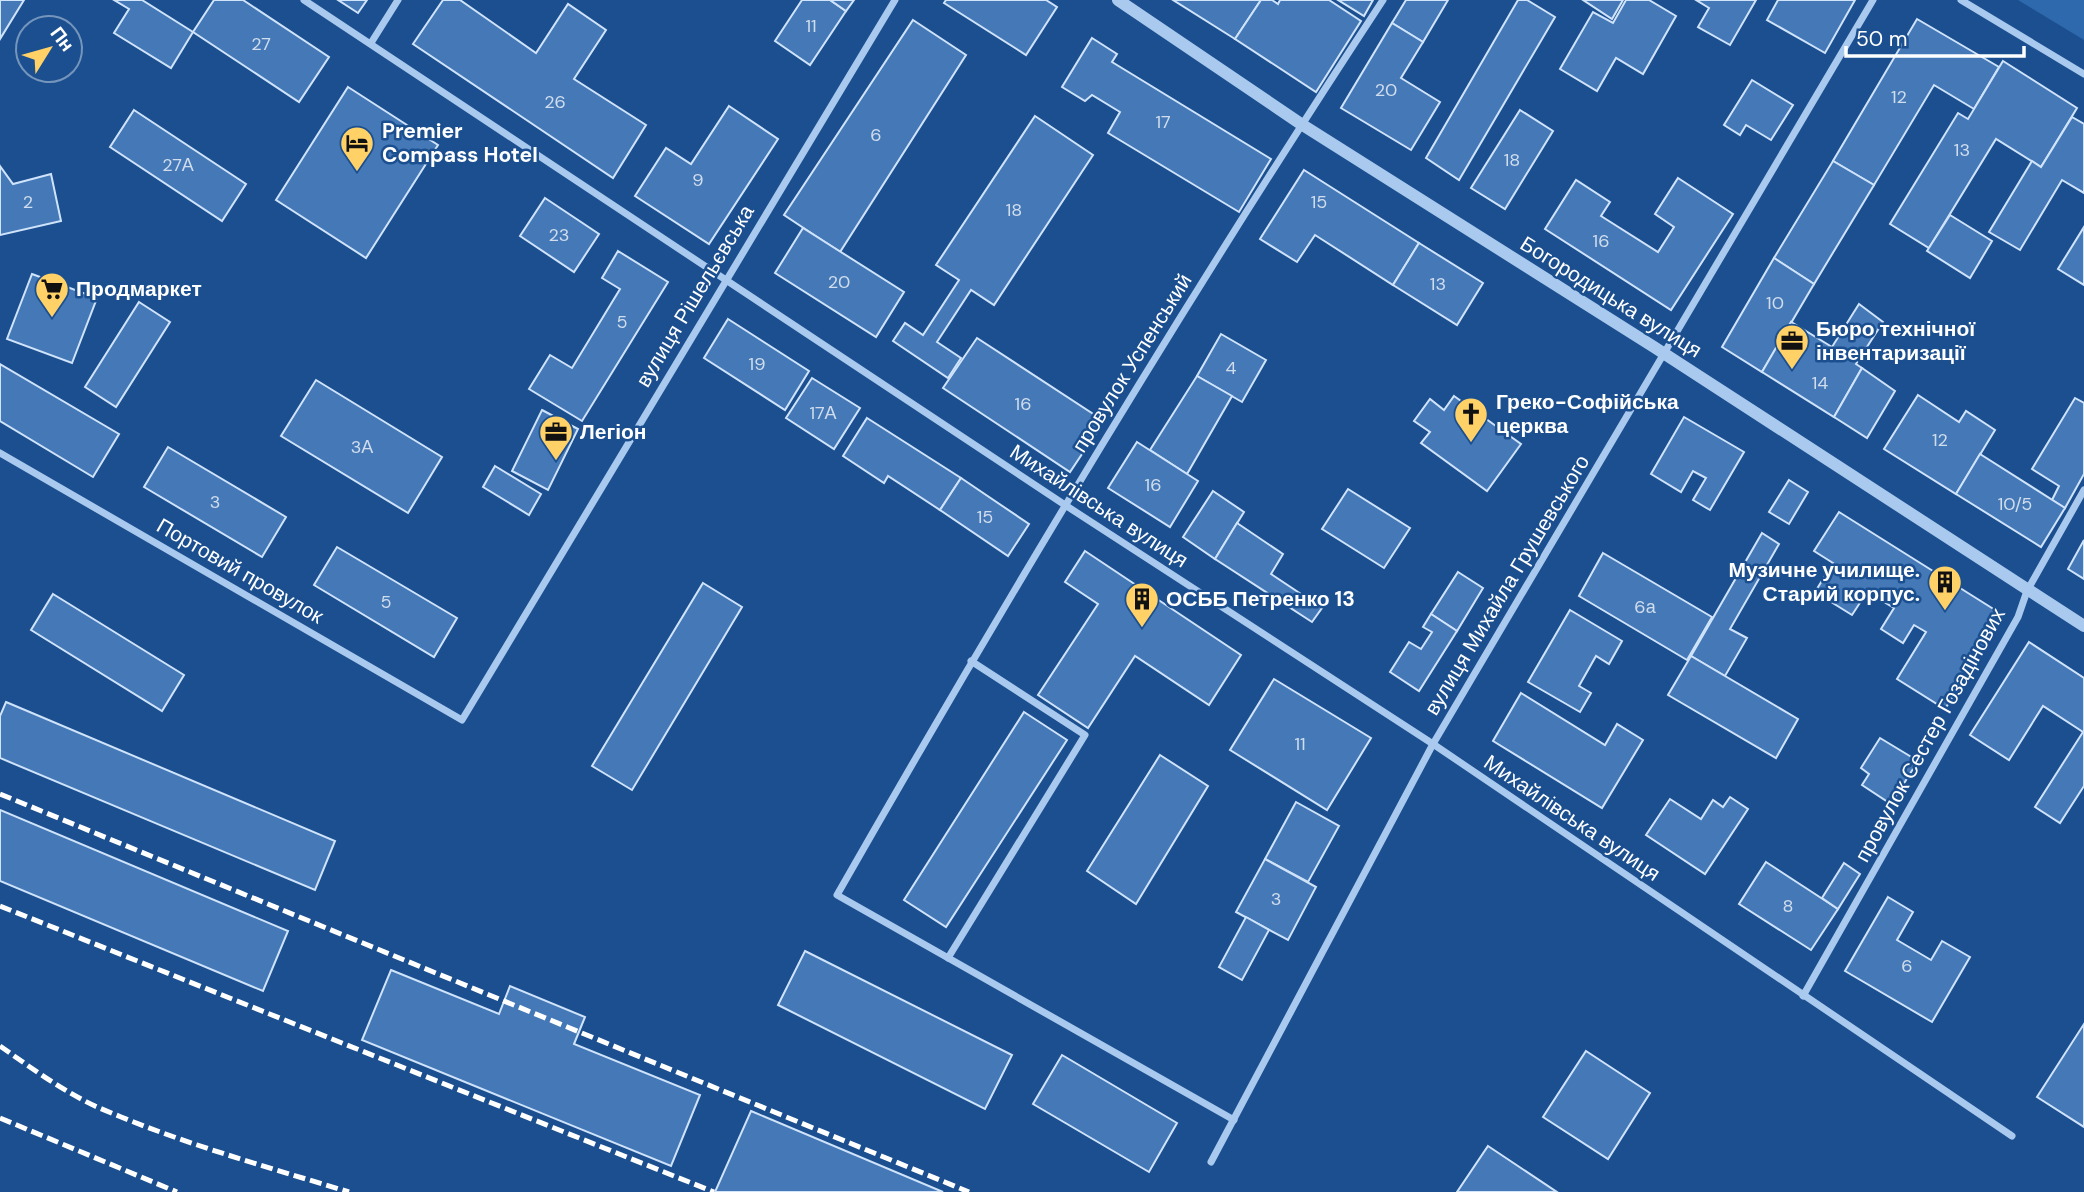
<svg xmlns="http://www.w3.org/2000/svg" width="2084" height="1192" viewBox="0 0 2084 1192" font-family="'DM Sans',sans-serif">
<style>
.green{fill:#2e69ad}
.building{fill:#4478b7;stroke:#cfe3fa;stroke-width:2}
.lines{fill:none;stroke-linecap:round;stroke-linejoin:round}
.minor{stroke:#a9c9ee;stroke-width:7}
.tertiary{stroke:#a9c9ee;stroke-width:12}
.rail{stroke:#fff;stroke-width:5;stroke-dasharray:12 5;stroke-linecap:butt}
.labels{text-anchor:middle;stroke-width:5;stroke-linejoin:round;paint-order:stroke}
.number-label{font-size:18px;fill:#d0dded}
.poi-label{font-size:21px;font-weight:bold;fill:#fff;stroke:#1b4f8f;text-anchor:start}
.street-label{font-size:21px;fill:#fff;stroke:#1b4f8f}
</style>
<rect width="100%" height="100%" fill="#1b4f8f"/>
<!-- green -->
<polygon class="green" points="2018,0 2084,0 2084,40"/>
<!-- building -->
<g class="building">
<polygon points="0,0 24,0 0,39"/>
<polygon points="114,0 142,0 193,32 171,68 114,33 129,9"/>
<polygon points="214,0 243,0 329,57 299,102 193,32"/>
<polygon points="338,0 367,0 358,13"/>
<polygon points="443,0 460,0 536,53 568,4 606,30 574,79 646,125 613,178 413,44"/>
<polygon points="802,0 830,0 846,11 810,65 775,41"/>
<polygon points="830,0 854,0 846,11"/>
<polygon points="946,0 1046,0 1057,7 1026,55 944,3"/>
<polygon points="1173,0 1261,0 1235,39"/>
<polygon points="1261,0 1272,0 1278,4 1280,0 1329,0 1361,21 1316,92 1235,39"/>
<polygon points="1338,0 1373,0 1364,16"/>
<polygon points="1406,0 1448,0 1423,42 1392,23"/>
<polygon points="1518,0 1527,0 1555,17 1459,180 1426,158"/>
<polygon points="1583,0 1623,0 1612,19"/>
<polygon points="1626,0 1649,0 1676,16 1643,74 1616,58 1597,91 1560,69 1593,12 1613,23"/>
<polygon points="1696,0 1756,0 1730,45 1698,27 1709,8"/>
<polygon points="1778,0 1855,0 1825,53 1767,20"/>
<polygon points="1917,19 1999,67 1974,109 1934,85 1874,185 1833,161"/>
<polygon points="913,20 966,55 840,252 784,215"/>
<polygon points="1392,23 1423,42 1401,78 1440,102 1411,150 1341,108"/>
<polygon points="1092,38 1117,54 1112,62 1271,159 1239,212 1108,133 1120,112 1092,95 1085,101 1062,87"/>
<polygon points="2003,61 2077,108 2041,167 1996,139 1929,248 1890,224 1958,113 1968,119"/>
<polygon points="1752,80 1793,105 1771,140 1746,125 1740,135 1724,125"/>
<polygon points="348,87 438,145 366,258 276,200"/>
<polygon points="729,106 778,139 709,244 635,196 666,148 691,164"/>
<polygon points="134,110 246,184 222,221 110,147"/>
<polygon points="1520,110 1553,131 1505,209 1471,188"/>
<polygon points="1035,116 1093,155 994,305 971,290 937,342 961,358 948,378 893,341 905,323 923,335 959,280 936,265"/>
<polygon points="2072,117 2084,124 2084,193 2062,180 2020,250 1989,232 2032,161 2041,167"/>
<polygon points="1833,161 1874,185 1814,284 1774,258"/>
<polygon points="0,166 13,184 51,174 61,221 0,235"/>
<polygon points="1304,170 1419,243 1393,285 1315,235 1297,262 1260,239"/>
<polygon points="1678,178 1733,214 1671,310 1545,229 1576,180 1610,202 1601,216 1658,252 1674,227 1655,214"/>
<polygon points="545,198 599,234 574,272 520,236"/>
<polygon points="1950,215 1992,241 1970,278 1927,251"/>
<polygon points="2084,227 2084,285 2058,269"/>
<polygon points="803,228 904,292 876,337 775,273"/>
<polygon points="1419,243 1483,283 1457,325 1393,285"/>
<polygon points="618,251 668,282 582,421 529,389 550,355 572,368 620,289 602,278"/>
<polygon points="1774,258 1814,284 1762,372 1722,347"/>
<polygon points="32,274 97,298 72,363 7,339"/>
<polygon points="139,302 170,322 116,407 85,387"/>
<polygon points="1859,304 1883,322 1856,364 1862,368 1834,417 1762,372 1791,322 1832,347"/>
<polygon points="728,319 809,371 785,410 704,358"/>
<polygon points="1221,334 1266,360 1242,402 1197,376"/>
<polygon points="977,338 1104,421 1070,472 943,388"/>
<polygon points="0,364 119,434 93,477 0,421"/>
<polygon points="1862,368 1895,391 1867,438 1834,417"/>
<polygon points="1197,376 1232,396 1187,474 1150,450"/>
<polygon points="812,378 860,408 834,449 786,418"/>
<polygon points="316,380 442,457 408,513 281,436"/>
<polygon points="1918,395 1959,422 1966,411 1995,430 1956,494 1884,449"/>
<polygon points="1454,396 1521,444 1487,491 1421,443 1430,432 1414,421 1430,399 1444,410"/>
<polygon points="2075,398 2084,403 2084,474 2065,508 2052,500 2059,486 2032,469"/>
<polygon points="542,410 578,429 548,490 512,471"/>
<polygon points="1684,417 1744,452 1710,510 1693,500 1706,478 1693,471 1681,492 1651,474"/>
<polygon points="867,418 961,478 940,510 888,476 884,483 843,456"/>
<polygon points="1137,442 1198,481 1170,527 1108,488"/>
<polygon points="168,447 286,517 262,557 144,487"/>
<polygon points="1980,454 2065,508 2041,547 1956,494"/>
<polygon points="495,466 541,494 529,515 483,487"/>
<polygon points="961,478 1029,524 1008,556 940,510"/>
<polygon points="1789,480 1808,492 1789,524 1769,512"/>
<polygon points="1348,489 1410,528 1384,568 1322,529"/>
<polygon points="1213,491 1244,512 1215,559 1183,537"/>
<polygon points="1839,512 2003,615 1945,709 1897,679 1926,632 1914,625 1903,643 1881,629 1894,608 1867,592 1852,615 1815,592 1833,563 1814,551"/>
<polygon points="1237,523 1283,554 1271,574 1322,608 1312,622 1215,559"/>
<polygon points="1762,533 1779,544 1730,629 1747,638 1725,676 1691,656"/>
<polygon points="2084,540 2084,579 2068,569"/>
<polygon points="337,547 457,618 434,657 314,585"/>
<polygon points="1085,551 1241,655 1209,705 1135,656 1088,728 1038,695 1098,604 1065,582"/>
<polygon points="1603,553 1712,617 1687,660 1579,596"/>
<polygon points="1458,572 1483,588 1457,631 1431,614"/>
<polygon points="703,583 742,607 632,790 592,766"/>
<polygon points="53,594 184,675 162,711 31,630"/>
<polygon points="1570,610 1622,641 1609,664 1596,656 1579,686 1591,693 1580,712 1528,682"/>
<polygon points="1431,614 1457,631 1419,691 1390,672 1409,642 1421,649 1432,632 1423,627"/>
<polygon points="2029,642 2084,678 2084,786 2060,823 2035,807 2083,732 2043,706 2009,760 1970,735"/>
<polygon points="1691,656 1798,719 1776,758 1668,695"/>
<polygon points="1274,679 1371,738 1327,810 1230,750"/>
<polygon points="1521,693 1605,745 1617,724 1643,740 1602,808 1493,741"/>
<polygon points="6,702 335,841 315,890 0,758 0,716"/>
<polygon points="1024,712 1067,740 946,927 904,900"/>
<polygon points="1880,738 1918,761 1891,804 1862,785 1869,774 1861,768"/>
<polygon points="1160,755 1208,786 1136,904 1087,871"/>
<polygon points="1730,797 1748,809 1705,874 1646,835 1670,799 1701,819 1713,800 1723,807"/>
<polygon points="1296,802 1339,826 1308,882 1265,859"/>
<polygon points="0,810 288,931 263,991 0,881"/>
<polygon points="1265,859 1316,887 1288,940 1236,912"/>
<polygon points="1766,862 1838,909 1811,950 1739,904"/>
<polygon points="1844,863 1860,874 1838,909 1822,898"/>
<polygon points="1888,897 1913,912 1897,940 1931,960 1942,941 1970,957 1932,1022 1845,971"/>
<polygon points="1246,917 1269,930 1242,980 1219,967"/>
<polygon points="805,951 1012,1055 985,1109 778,1005"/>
<polygon points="391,970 499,1014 510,986 585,1017 574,1044 700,1095 671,1166 362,1040"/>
<polygon points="2084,1024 2084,1127 2037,1097"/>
<polygon points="1586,1051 1650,1093 1608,1159 1543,1117"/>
<polygon points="1062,1055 1177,1123 1149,1172 1033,1104"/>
<polygon points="751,1111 943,1192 715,1192"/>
<polygon points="1488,1146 1557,1192 1457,1192"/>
</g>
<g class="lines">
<!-- minor -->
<g class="minor">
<polyline points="304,0 1065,505 1433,744 2012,1136"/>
<polyline points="1961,0 2084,74"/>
<polyline points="371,43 398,0"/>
<polyline points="0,453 462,720 895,0"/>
<polyline points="948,958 1085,735 971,661"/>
<polyline points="1803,996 2018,617 2027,591 2084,490"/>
<path d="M1234,1120L837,895C1010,592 1191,292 1383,0"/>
<polyline points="1211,1162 1433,744 1873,0"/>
</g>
<!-- tertiary -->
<polyline class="tertiary" points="1118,0 1301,124 1654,347 2084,626"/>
<!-- rail -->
<g class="rail">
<polyline points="0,794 969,1192"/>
<polyline points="0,906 714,1192"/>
<path d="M0,1046C30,1067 61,1090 95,1106C177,1142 264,1166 349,1192"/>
<polyline points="0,1118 177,1192"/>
</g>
</g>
<!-- icons -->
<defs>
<g id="hotel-pin" transform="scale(1.75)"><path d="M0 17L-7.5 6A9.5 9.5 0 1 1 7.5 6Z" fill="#ffd166" stroke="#1b4f8f"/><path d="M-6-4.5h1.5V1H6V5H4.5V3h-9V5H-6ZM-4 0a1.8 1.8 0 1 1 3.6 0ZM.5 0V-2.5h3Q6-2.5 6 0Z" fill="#111"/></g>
<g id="supermarket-pin" transform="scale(1.75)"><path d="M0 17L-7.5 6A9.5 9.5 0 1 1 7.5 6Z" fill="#ffd166" stroke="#1b4f8f"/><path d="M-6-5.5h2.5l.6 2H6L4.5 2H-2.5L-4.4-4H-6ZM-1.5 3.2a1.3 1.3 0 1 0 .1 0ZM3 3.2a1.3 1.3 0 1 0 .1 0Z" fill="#111"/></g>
<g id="office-pin" transform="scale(1.75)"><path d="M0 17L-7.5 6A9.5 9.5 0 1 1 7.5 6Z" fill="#ffd166" stroke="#1b4f8f"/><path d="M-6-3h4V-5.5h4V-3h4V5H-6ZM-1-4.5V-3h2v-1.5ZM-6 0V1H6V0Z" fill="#111"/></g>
<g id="church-pin" transform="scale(1.75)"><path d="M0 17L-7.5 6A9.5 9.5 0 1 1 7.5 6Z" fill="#ffd166" stroke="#1b4f8f"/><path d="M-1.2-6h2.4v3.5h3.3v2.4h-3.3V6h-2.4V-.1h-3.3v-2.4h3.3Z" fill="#111"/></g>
<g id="building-pin" transform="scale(1.75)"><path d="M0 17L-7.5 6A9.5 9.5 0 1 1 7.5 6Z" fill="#ffd166" stroke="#1b4f8f"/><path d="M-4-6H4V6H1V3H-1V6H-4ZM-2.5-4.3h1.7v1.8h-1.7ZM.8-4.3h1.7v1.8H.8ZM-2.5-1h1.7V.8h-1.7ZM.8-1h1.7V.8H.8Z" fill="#111"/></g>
</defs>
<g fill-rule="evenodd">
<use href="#hotel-pin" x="357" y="143"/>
<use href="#supermarket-pin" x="52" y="289"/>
<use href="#office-pin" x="1792" y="341"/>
<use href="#church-pin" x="1471" y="414"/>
<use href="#office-pin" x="556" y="432"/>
<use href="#building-pin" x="1945" y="582"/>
<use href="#building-pin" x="1142" y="599"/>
</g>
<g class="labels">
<!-- number labels -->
<g class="number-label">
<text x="811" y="32">11</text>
<text x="261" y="50">27</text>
<text x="1386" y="96">20</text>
<text x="1899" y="103">12</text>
<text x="555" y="108">26</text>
<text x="1163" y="128">17</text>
<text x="876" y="141">6</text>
<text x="1962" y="156">13</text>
<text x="1512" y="166">18</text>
<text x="178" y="171">27А</text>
<text x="698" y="186">9</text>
<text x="28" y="208">2</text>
<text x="1319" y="208">15</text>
<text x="1014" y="216">18</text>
<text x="559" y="241">23</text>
<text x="1601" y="247">16</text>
<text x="839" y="288">20</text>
<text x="1438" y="290">13</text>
<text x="1775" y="309">10</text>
<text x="622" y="328">5</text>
<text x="757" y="370">19</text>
<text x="1231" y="374">4</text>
<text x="1820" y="389">14</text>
<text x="1023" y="410">16</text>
<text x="823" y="419">17А</text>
<text x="1940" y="446">12</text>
<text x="362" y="453">3А</text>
<text x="1153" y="491">16</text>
<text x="215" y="508">3</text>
<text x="2015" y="510">10/5</text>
<text x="985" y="523">15</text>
<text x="386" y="608">5</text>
<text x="1645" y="613">6а</text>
<text x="1300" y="750">11</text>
<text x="1276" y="905">3</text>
<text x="1788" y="912">8</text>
<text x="1907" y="972">6</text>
</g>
<!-- poi labels -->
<g class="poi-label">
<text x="382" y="138">Premier<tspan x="382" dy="24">Compass Hotel</tspan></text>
<text x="76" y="296">Продмаркет</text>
<text x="1816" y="336">Бюро технічної<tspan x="1816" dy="24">інвентаризації</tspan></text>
<text x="1496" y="409">Греко-Софійська<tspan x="1496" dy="24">церква</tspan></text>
<text x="580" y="439">Легіон</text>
<text x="1920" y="577" text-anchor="end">Музичне училище.<tspan x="1920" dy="24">Старий корпус.</tspan></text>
<text x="1166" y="606">ОСББ Петренко 13</text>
</g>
<!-- street labels -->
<g class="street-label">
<text transform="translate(695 296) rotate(-59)" y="7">вулиця Рішельєвська</text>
<text transform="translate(1611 297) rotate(32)" y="7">Богородицька вулиця</text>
<text transform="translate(1132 363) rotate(-58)" y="7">провулок Успенський</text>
<text transform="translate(1099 506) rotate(33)" y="7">Михайлівська вулиця</text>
<text transform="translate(240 571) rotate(30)" y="7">Портовий провулок</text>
<text transform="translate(1507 585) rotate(-59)" y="7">вулиця Михайла Грушевського</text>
<text transform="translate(1930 735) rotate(-61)" y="7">провулок Сестер Гозадінових</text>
<text transform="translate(1572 818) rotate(34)" y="7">Михайлівська вулиця</text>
</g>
</g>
<!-- north arrow -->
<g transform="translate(49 49) rotate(53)"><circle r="33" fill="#1b4f8f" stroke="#7695bc" stroke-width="2"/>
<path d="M0-5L12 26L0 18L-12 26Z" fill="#ffd166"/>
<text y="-10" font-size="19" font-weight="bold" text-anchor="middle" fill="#ffffff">Пн</text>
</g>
<!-- scale -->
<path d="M1846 46v10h178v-10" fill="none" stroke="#ffffff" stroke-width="3.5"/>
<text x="1856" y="46" font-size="21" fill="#ffffff" stroke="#1b4f8f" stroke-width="5" paint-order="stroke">50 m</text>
</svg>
